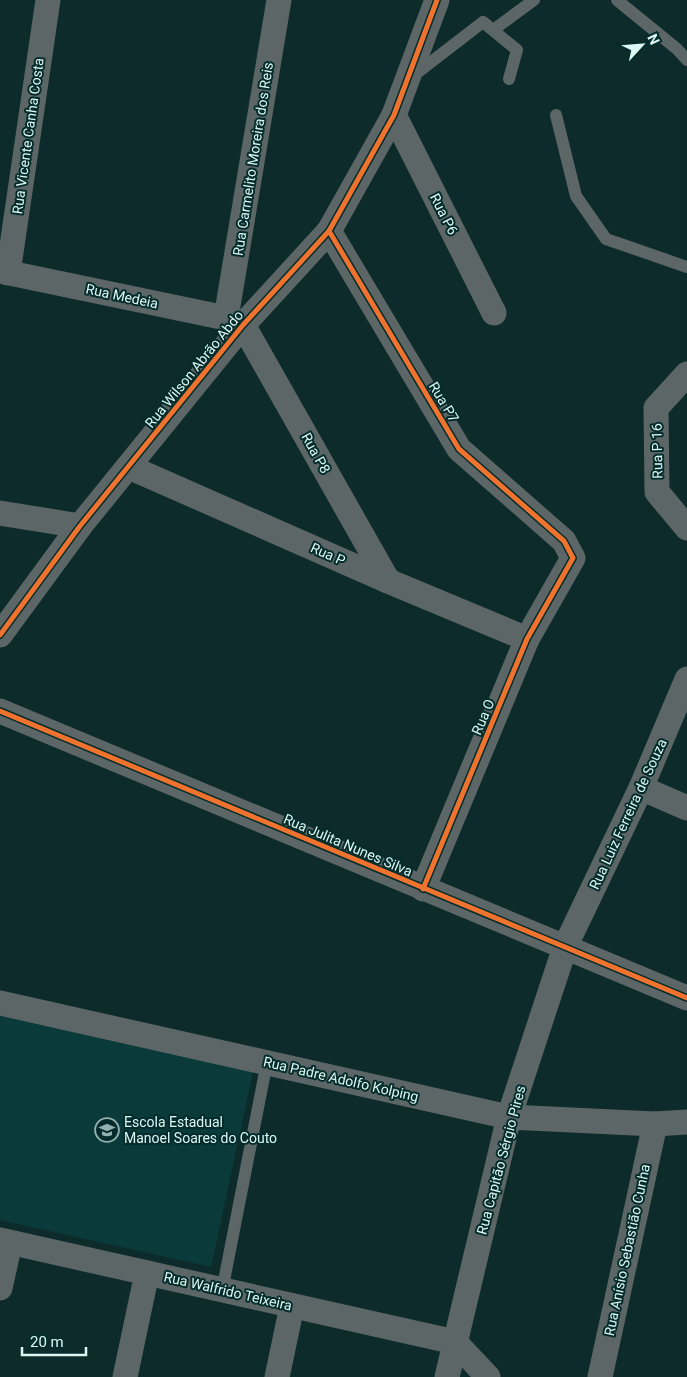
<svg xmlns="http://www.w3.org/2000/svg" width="687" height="1377" viewBox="0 0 687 1377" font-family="Roboto,sans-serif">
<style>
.built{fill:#0a3b3a}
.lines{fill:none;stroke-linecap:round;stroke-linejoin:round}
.service{stroke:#5c6666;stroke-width:12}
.minor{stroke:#5c6666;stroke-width:25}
.cycleway-casing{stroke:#032c2b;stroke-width:8}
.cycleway{stroke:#ef722f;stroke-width:5}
.labels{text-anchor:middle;stroke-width:4;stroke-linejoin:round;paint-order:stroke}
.street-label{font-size:14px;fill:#ddf7f5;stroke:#032c2b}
.poi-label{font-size:14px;fill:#ddf7f5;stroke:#032c2b;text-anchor:start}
</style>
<rect width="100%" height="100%" fill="#0d2b2a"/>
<!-- built -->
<polygon class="built" points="0,1016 253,1072 211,1267 0,1220"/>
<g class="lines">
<!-- service -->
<g class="service">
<polyline points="617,0 677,49 687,60"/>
<polyline points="493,30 534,0"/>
<polyline points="413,76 483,22 517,50 509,79"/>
<polyline points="556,115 576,196 606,239 687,267"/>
<polyline points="222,1291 267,1062"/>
</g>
<!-- minor -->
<g class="minor">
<polyline points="394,115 494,313"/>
<polyline points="329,231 459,449 564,541 573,558 527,639 423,889"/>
<polyline points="0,271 226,318 243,325 388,581"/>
<polyline points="8,273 48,0"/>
<polyline points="226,318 279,0"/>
<polyline points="687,374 656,408 657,492 687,528"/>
<polyline points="129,467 388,581 527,639"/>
<polyline points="0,513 80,526"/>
<polyline points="0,635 80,526 243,325 329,231 394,115 437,0"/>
<polyline points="0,711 687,998"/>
<polyline points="641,788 687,808"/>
<polyline points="0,1003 509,1117 655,1124 687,1122"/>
<polyline points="0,1240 455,1342 488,1377"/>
<polyline points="0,1288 10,1243"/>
<polyline points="125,1377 147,1273"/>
<polyline points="277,1377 292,1306"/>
<polyline points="447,1377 509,1117 565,947 641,788 687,679"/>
<polyline points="600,1377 655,1124"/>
</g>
<!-- cycleway casing -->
<g class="cycleway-casing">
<g id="cycleway">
<polyline points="329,231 459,449 564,541 573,558 527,639 423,889"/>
<polyline points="0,635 80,526 243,325 329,231 394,115 437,0"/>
<polyline points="0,711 687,998"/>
</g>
</g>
<!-- cycleway -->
<use href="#cycleway" class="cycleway"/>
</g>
<!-- icons -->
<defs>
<g id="school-ring" transform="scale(1.25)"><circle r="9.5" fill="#032c2b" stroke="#94b0ae" stroke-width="1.5"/><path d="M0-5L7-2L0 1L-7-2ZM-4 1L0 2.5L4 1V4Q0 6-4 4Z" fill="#94b0ae"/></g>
</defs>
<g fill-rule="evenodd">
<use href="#school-ring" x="107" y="1130"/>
</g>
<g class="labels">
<!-- street labels -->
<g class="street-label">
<text transform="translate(28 136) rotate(-82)" y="5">Rua Vicente Canha Costa</text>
<text transform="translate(253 159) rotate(-81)" y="5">Rua Carmelito Moreira dos Reis</text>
<text transform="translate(444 214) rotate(63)" y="5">Rua P6</text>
<text transform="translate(122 296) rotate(12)" y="5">Rua Medeia</text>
<text transform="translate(194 369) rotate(-51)" y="5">Rua Wilson Abrão Abdo</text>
<text transform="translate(444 402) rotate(59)" y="5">Rua P7</text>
<text transform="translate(657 451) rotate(-91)" y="5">Rua P 16</text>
<text transform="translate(316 453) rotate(61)" y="5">Rua P8</text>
<text transform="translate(328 554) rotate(24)" y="5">Rua P</text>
<text transform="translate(483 717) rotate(-67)" y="5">Rua O</text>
<text transform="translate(628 814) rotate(-65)" y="5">Rua Luiz Ferreira de Souza</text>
<text transform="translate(348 845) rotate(23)" y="5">Rua Julita Nunes Silva</text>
<text transform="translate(341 1079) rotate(13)" y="5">Rua Padre Adolfo Kolping</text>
<text transform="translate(501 1160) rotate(-75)" y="5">Rua Capitão Sérgio Pires</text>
<text transform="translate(627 1250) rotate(-78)" y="5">Rua Anísio Sebastião Cunha</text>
<text transform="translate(228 1291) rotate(13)" y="5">Rua Walfrido Teixeira</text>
</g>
<!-- poi labels -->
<g class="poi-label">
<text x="124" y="1127">Escola Estadual<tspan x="124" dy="16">Manoel Soares do Couto</tspan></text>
</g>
</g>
<!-- north arrow -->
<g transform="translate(642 45) rotate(64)" stroke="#032c2b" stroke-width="4" paint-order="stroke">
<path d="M0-4L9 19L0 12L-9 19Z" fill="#ddf7f5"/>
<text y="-8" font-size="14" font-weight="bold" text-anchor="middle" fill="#ddf7f5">N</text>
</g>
<!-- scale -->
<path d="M22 1347v8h64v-8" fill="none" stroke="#ddf7f5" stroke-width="2.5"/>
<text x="30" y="1347" font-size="15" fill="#ddf7f5" stroke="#032c2b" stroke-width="4" paint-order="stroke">20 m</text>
</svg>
